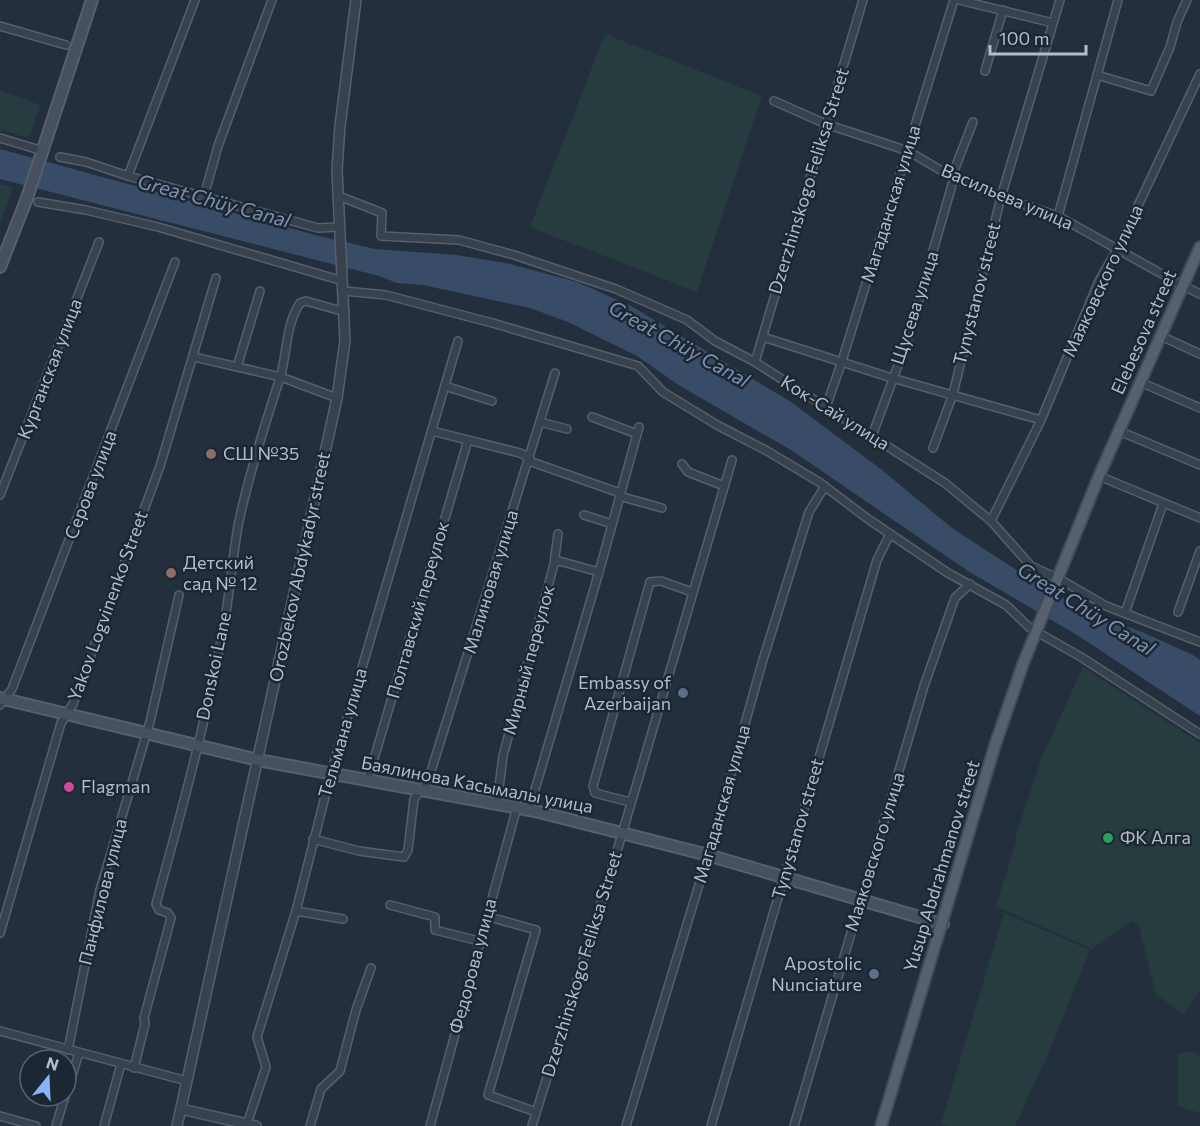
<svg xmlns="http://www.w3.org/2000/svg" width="1200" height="1126" viewBox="0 0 1200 1126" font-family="Commissioner,sans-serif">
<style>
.green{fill:#263c3f}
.water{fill:#394c67}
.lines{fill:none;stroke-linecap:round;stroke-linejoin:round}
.minor-casing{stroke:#565f6c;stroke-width:10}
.tertiary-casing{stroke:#565f6c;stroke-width:12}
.secondary-casing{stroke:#565f6c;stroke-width:14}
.primary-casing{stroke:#414a57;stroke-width:14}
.minor{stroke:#38414e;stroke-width:7}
.tertiary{stroke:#38414e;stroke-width:9}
.secondary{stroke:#465061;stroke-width:10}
.primary{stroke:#56606e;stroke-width:10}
.education-dot{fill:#8d6e63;stroke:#1d2633;stroke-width:2}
.service-dot{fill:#5c6f8a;stroke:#1d2633;stroke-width:2}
.hotel-dot{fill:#d1479c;stroke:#1d2633;stroke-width:2}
.leisure-dot{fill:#2e9e5b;stroke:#1d2633;stroke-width:2}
.labels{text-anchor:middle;stroke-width:5;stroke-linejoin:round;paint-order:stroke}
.street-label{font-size:18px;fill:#b4bcc9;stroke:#1d2633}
.poi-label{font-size:18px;fill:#b4bcc9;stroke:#1d2633;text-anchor:start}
.water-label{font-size:20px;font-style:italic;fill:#7c92b1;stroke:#1d2633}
</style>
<rect width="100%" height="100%" fill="#242f3e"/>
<!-- green -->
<g class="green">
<polygon points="605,34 762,96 697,292 530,227"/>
<polygon points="0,90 40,105 29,138 0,130"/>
<polygon points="0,184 13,187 0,224"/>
<polygon points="1083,667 1200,743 1200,991 1184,1014 1156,995 1139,926 1132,921 1092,949 996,906 1016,841 1016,835 1042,757"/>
<polygon points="1004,913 1090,950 1052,1045 1015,1126 948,1126 941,1124"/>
<polygon points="1192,1051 1200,1057 1200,1113 1178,1106 1178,1054"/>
</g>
<!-- water -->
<polygon class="water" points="0,149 315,235 375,249 456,255 506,263 577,282 631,306 791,402 882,470 952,528 1021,573 1082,610 1142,632 1193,655 1200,660 1200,716 1077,635 968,571 791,450 680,386 637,356 568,322 530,308 423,285 397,283 379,276 0,179"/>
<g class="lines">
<!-- minor casing -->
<g class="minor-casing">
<g id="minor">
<polyline points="959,0 1053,23"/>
<polyline points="0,26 66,45"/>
<polyline points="985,71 1003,10"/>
<polyline points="1097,75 1151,91 1170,47 1177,22 1187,0"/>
<polyline points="774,101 826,124 908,151 954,178 1001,197 1058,216 1176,282 1200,294"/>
<polyline points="0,138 43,151"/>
<polyline points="60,157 86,162 128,176 318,228 338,227"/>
<polyline points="128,176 195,0"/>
<polyline points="952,176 973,122"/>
<polyline points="204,196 218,146 272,0"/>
<polyline points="337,198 344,198 382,213 381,236 459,240 514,255 616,289 687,320 715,341 755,362 945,483 991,521 1031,566 1063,581 1106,606 1200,642"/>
<polyline points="38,202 86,210 158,227 343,281"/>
<polyline points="1058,216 1118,0"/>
<polyline points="344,291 386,295 496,324 638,366 663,392 717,425 767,451 819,482 868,519 948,573 1006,605 1030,628 1081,657 1200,734"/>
<polyline points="1161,336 1200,354"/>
<polyline points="763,337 892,378 1041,420"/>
<polyline points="194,357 281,377 337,398"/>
<polyline points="755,362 863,0"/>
<polyline points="237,367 260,291"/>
<polyline points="1140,382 1200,408"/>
<polyline points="445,386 492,401"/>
<polyline points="826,407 842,361 954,0"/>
<polyline points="592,417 637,434"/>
<polyline points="540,422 567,429"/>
<polyline points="432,431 520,453 530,458"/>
<polyline points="1119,431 1200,465"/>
<polyline points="872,436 907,341 954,178"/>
<polyline points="933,448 953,394 1001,197 1060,0"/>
<polyline points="529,461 620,493"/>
<polyline points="682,464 688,472 724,486"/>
<polyline points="1099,476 1200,518"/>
<polyline points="0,495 99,242"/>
<polyline points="619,496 662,508"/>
<polyline points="584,515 612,524"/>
<polyline points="991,521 1041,420 1099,281 1118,248 1200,74"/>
<polyline points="554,564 558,534"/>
<polyline points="1178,612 1200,551"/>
<polyline points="1125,613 1163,504"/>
<polyline points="0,705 12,689 175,262"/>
<polyline points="368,779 468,440"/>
<polyline points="630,802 595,793 593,786 650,582 661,581 692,592"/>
<polyline points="497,803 503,756 554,564 559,561 599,572"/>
<polyline points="529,810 599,572 639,427"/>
<polyline points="313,839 359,851 404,857 408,850 414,799 428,781 555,373"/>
<polyline points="390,905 435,917 435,930 479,941"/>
<polyline points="296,911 343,919"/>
<polyline points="486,916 536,930 488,1095 536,1112"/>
<polyline points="0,933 61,723 73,704 160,466 216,278"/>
<polyline points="0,1031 187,1081"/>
<polyline points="68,1050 100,890 150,722 179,595"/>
<path d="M134,1068L145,1024L144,1018L171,918L168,913L159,910L156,904C181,813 206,722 223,630C230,594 232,557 239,521C249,474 264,427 279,381C288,355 284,328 300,303L306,301L345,312"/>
<polyline points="66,1094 79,1053"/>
<polyline points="0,1116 36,1126"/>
<polyline points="247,1124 266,1067 257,1037 296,911 331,773 458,341"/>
<polyline points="56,1126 65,1096"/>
<polyline points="104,1126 121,1064"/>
<polyline points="310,1126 321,1089 340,1071 356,1010 371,968"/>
<polyline points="430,1126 517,807"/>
<polyline points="532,1126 620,841 732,460"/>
<polyline points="626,1126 711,845 762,663 809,512 825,486"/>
<polyline points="711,1126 877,560 890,534"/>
<polyline points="794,1126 924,686 955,598 970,584"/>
</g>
</g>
<!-- tertiary casing -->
<g class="tertiary-casing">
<g id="tertiary">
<polyline points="181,1109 256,1126"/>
<polyline points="177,1126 337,398 345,341 337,170 340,126 356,0"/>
</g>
</g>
<!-- secondary casing -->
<g class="secondary-casing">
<g id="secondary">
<polyline points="0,267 27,198 92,0"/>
<polyline points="0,698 258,760 535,811 708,855 943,924"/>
</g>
</g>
<!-- primary casing -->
<g class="primary-casing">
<polyline id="primary" points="881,1126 995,745 1023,664 1099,476 1200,247"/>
</g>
<!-- minor -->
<use href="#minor" class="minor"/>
<!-- tertiary -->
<use href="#tertiary" class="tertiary"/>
<!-- secondary -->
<use href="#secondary" class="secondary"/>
<!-- primary -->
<use href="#primary" class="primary"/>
</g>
<!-- markers -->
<g class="education-dot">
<circle cx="211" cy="454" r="6"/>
<circle cx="171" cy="573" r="6"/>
</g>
<g class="service-dot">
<circle cx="683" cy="693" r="6"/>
<circle cx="874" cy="974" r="6"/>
</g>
<circle class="hotel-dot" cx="69" cy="787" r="6"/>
<circle class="leisure-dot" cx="1108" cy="838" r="6"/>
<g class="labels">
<!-- street labels -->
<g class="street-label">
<text transform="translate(809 181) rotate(-73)" y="6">Dzerzhinskogo Feliksa Street</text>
<text transform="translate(1007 197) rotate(23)" y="6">Васильева улица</text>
<text transform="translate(891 204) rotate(-73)" y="6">Магаданская улица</text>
<text transform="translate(1103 281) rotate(-65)" y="6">Маяковского улица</text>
<text transform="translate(977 294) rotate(-76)" y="6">Tynystanov street</text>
<text transform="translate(915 308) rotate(-72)" y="6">Щусева улица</text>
<text transform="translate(1144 332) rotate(-66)" y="6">Elebesova street</text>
<text transform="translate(50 369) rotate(-69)" y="6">Курганская улица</text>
<text transform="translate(835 413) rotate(32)" y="6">Кок-Сай улица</text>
<text transform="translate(91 485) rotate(-69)" y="6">Серова улица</text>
<text transform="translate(300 567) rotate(-78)" y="6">Orozbekov Abdykadyr street</text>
<text transform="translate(491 582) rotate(-73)" y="6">Малиновая улица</text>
<text transform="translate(108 606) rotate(-70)" y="6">Yakov Logvinenko Street</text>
<text transform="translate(418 610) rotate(-74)" y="6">Полтавский переулок</text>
<text transform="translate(529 660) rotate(-75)" y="6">Мирный переулок</text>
<text transform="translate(214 666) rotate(-78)" y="6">Donskoi Lane</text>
<text transform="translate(343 733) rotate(-74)" y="6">Тельмана улица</text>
<text transform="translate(477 785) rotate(11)" y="6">Баялинова Касымалы улица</text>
<text transform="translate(722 804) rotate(-74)" y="6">Магаданская улица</text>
<text transform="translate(798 829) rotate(-74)" y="6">Tynystanov street</text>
<text transform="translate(875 852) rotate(-73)" y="6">Маяковского улица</text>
<text transform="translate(942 866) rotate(-73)" y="6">Yusup Abdrahmanov street</text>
<text transform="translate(103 892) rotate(-76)" y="6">Панфилова улица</text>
<text transform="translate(582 964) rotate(-73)" y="6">Dzerzhinskogo Feliksa Street</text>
<text transform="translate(473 966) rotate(-75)" y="6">Федорова улица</text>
</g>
<!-- poi labels -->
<g class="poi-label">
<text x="223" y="460">СШ №35</text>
<text x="183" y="569">Детский<tspan x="183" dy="21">сад № 12</tspan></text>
<text x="671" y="689" text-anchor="end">Embassy of<tspan x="671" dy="21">Azerbaijan</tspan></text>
<text x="81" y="793">Flagman</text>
<text x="1120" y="844">ФК Алга</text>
<text x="862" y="970" text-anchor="end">Apostolic<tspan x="862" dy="21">Nunciature</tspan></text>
</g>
<!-- water labels -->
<g class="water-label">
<text transform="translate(214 201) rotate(15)" y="7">Great Chüy Canal</text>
<text transform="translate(679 344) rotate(29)" y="7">Great Chüy Canal</text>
<text transform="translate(1086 609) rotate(32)" y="7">Great Chüy Canal</text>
</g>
</g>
<!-- north arrow -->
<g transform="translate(48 1078) rotate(18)"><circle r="28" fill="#1d2633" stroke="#59626f" stroke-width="1.5"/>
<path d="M0-4.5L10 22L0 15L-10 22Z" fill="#8ab4f8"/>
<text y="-9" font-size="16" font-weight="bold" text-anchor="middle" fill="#b4bcc9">N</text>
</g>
<!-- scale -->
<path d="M990 45v9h96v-9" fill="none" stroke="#b4bcc9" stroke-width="3"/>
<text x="999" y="45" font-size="18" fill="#b4bcc9" stroke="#1d2633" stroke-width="4.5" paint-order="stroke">100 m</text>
</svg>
